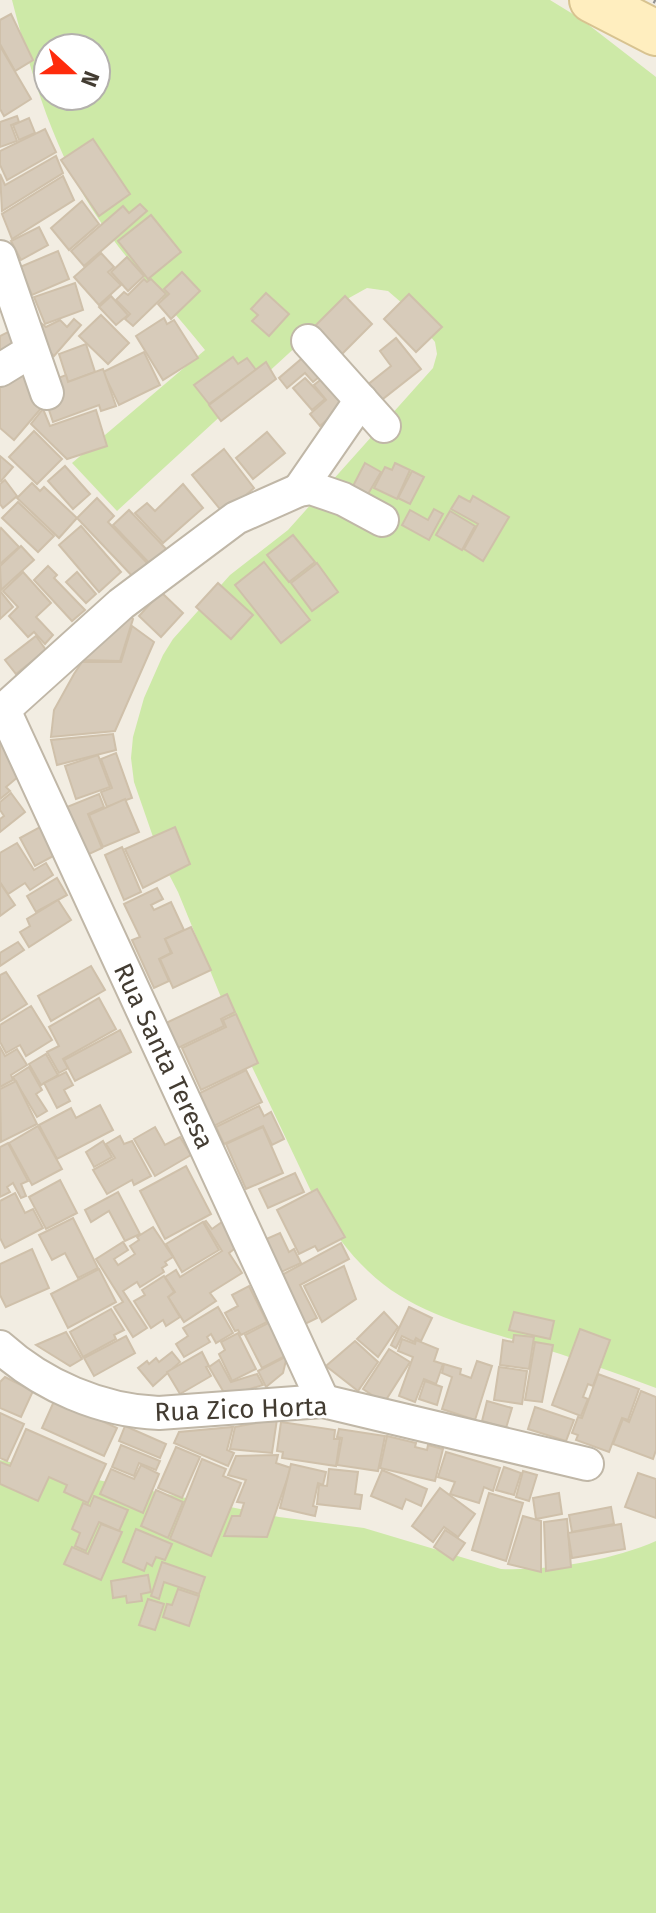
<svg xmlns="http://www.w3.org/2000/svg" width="656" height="1913" viewBox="0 0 656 1913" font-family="'Fira Sans',sans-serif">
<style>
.green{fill:#cde9a7;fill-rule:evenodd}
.building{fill:#d7cbba;stroke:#cfc0aa;stroke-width:2}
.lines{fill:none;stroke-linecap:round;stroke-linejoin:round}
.street-casing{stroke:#c0b7a7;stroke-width:36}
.secondary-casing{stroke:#d8c390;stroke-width:48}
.street{stroke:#fff;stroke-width:32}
.secondary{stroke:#ffeebf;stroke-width:44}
.rail{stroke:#939393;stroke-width:6;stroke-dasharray:10 10;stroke-linecap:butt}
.labels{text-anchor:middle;stroke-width:6;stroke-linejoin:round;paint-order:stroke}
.street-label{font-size:26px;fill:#433c32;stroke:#fff}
</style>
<rect width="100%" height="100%" fill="#f2ede2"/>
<!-- green -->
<g class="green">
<path d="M12,0H550L581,19L656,77V1388C614,1372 571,1357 528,1344C472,1327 411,1313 368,1271C348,1252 333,1231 319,1208L234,1029L178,892L160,857L134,782L131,758L133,737L144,698L163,655L173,639L230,575L288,530L433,368L437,354L435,342L403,304L388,291L367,288L349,298L117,511L72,463L205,350C171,307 131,267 100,221C55,155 32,77 12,0ZM48,48H96V96H48Z"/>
<path d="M0,1460L279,1517L364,1528L501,1569C547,1571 614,1560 656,1541V1913H0Z"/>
</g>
<!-- building -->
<g class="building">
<polygon points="11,14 33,60 15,71 0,44 0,20"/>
<polygon points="0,46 31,99 4,116 0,109"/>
<polygon points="17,116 19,122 11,125 17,141 0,147 0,122"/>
<polygon points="29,118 35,133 19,140 13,125"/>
<polygon points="45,129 56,152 7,180 0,165 0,151"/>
<polygon points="93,139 130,194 99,216 61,160"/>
<polygon points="56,156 63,173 2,211 0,174 5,185"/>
<polygon points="63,176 74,200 12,239 2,214"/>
<polygon points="82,201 99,224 69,250 51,228"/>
<polygon points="140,204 147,211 84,266 71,251 123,206 129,213"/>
<polygon points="151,215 181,252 148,279 118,241"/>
<polygon points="39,227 48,245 21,260 11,241"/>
<polygon points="58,251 69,279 32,295 20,267"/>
<polygon points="101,253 114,267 108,272 121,285 99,305 74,277"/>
<polygon points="127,257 144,276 128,291 111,272"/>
<polygon points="182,272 200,291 171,319 158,304 169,294 164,289"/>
<polygon points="144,279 147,282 151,279 166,294 133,326 125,319 130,314 116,300 124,292 128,295"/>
<polygon points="75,283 83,310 45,324 34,297"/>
<polygon points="266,293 289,314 269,336 252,321 258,315 251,309"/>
<polygon points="409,294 442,327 416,352 384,319"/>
<polygon points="111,296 128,315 116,325 99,307"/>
<polygon points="345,296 372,324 340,356 313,328"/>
<polygon points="101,315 129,343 108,364 79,336"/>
<polygon points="164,318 167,324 174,320 198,358 163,380 136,336"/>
<polygon points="74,319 81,325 54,356 31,334 41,323 46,327 60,320 67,327"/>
<polygon points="14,329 23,347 0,359 0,336"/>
<polygon points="396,338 421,369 379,402 366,386 391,366 380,351"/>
<polygon points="86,344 95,372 68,382 59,354"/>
<polygon points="144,352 160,385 119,405 103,372"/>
<polygon points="307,354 323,374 313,382 305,373 287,388 279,378"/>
<polygon points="233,357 238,364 247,358 256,370 209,404 194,385"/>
<polygon points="266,362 276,379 221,421 209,405"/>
<polygon points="24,366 43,406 14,440 0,428 0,377"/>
<polygon points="103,369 116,406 101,411 99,405 53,422 45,398 53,380 66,375 68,382"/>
<polygon points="324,377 346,403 320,426 310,414 326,400 314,385"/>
<polygon points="305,378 325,399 312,410 293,388"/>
<polygon points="43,409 50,426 96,410 107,446 67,459 31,424"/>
<polygon points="34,431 62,459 37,484 9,457"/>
<polygon points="267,432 285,453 253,479 236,458"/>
<polygon points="224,449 254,488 224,514 192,475"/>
<polygon points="0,456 13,467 1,481 0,481"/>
<polygon points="365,463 381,472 368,494 353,486"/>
<polygon points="395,463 410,470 397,499 374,488 385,467 392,470"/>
<polygon points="65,466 90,494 73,509 48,481"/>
<polygon points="412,471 424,477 410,504 398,498"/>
<polygon points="5,480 17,496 3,508 0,504 0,484"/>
<polygon points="32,483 40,491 44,487 77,518 59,538 17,498"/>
<polygon points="183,484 203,508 163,543 135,513 147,503 155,511"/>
<polygon points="459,496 470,502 473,496 509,517 483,561 464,549 478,524 451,509"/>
<polygon points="97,498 114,516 108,522 150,566 136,580 77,518"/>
<polygon points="18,502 54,536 38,552 2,518"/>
<polygon points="434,509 443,514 429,540 402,525 410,510 428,520"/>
<polygon points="129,510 169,552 153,567 113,525"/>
<polygon points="450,511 475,526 462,550 436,535"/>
<polygon points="81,526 121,572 99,592 59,545"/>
<polygon points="1,528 19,547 0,564 0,530"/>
<polygon points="293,535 315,562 289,582 267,555"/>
<polygon points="21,546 34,560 1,590 0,566"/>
<polygon points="264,562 310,620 281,643 235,585"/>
<polygon points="317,563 338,592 312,611 291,583"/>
<polygon points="48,566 57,575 54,578 85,610 72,621 34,580"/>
<polygon points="23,572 51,603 36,617 53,635 45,644 34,632 28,637 9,616 18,607 3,591"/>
<polygon points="77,572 96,594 86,603 66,582"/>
<polygon points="218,583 253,615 231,639 196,607"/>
<polygon points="0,591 13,607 0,619"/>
<polygon points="161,592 183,613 161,637 139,616"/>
<polygon points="123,607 133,619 120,661 81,660"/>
<polygon points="132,626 154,642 115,731 51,737 54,710 74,674 82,662 121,662"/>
<polygon points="36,636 46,650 16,674 5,660"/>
<polygon points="113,734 116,750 57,765 51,740"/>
<polygon points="0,743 25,771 6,787 10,791 0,799"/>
<polygon points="116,753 132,798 107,807 101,792 112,788 101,759"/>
<polygon points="98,755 110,787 76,799 65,766"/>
<polygon points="11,793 25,812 0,832 0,819 4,816 0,810 0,802"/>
<polygon points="99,794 104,807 88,814 102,848 87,855 67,807"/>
<polygon points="125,799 139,832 103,847 89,815"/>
<polygon points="40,827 55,855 35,866 20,838"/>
<polygon points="175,827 190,864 143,888 125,849"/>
<polygon points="17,843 34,870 46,863 53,875 30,890 25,883 8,894 0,882 0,853"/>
<polygon points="122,847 141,892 124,900 105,855"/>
<polygon points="57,878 67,895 36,912 27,896"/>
<polygon points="0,883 15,905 0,916"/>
<polygon points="157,888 163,899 151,905 154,910 171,902 184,930 165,939 171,953 159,959 169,981 154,988 132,940 140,937 124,904"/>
<polygon points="58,900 71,920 29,947 20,932 30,926 27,919"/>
<polygon points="191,927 211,970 173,988 160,959 172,953 165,939"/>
<polygon points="18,942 24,950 0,966 0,953"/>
<polygon points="91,966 105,990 51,1021 38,996"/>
<polygon points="6,972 27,1004 0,1021 0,975"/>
<polygon points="227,994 235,1012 221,1019 224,1026 178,1048 166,1023"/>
<polygon points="99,998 116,1029 63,1059 68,1068 59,1073 47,1052 59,1046 49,1027"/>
<polygon points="31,1006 52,1040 26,1056 20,1045 6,1053 0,1042 0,1025"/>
<polygon points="236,1014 258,1063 201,1090 182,1048 226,1027 223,1020"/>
<polygon points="120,1030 131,1052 75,1081 64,1060"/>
<polygon points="0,1047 5,1056 17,1049 27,1065 11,1075 13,1080 0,1087"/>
<polygon points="46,1054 58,1075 41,1085 29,1064"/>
<polygon points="29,1067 42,1090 36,1094 47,1111 37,1117 13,1077"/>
<polygon points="246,1070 262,1102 214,1126 198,1094"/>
<polygon points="66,1072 73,1085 64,1090 70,1101 57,1108 44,1083"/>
<polygon points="16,1081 37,1124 1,1142 0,1089"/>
<polygon points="100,1105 113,1130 57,1159 39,1125 71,1108 76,1118"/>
<polygon points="259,1106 264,1116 271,1112 284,1139 272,1145 263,1126 224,1144 216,1127"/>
<polygon points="38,1126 62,1169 32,1185 9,1143"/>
<polygon points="155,1127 165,1145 180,1137 191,1155 155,1176 134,1139"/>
<polygon points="263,1127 283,1173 246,1189 226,1144"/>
<polygon points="120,1136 124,1144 132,1141 151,1176 134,1185 132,1180 107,1194 93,1170 115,1158 106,1144"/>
<polygon points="103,1141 112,1157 94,1167 86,1152"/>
<polygon points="8,1143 28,1181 21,1184 26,1196 21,1198 13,1183 7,1187 10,1192 0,1197 0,1147"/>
<polygon points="186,1166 211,1214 165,1239 140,1191"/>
<polygon points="295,1173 304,1192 268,1208 259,1189"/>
<polygon points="60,1180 77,1213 46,1229 29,1197"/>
<polygon points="317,1189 345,1237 318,1251 315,1246 299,1254 277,1210"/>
<polygon points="118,1192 140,1234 125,1241 109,1211 91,1222 85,1210"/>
<polygon points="15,1193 25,1213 33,1209 43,1228 5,1248 0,1238 0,1201"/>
<polygon points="73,1218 98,1268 78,1278 65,1253 52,1260 39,1235"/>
<polygon points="206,1221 212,1229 222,1222 237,1247 229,1253 242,1273 210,1293 216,1301 184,1322 168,1297 175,1292 165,1277 176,1270 180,1277 222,1251 204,1222"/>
<polygon points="203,1222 219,1250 182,1272 166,1244"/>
<polygon points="153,1227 173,1257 165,1262 167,1265 162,1268 164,1272 140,1287 137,1282 123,1291 147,1328 133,1337 114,1307 123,1302 96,1259 123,1242 128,1250 114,1259 118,1265 135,1254 130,1246 139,1240 137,1237"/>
<polygon points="280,1233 289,1252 294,1249 301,1263 279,1273 264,1240"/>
<polygon points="341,1243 349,1259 300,1285 317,1318 303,1325 278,1277"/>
<polygon points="32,1249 49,1288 6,1307 0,1295 0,1264"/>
<polygon points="344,1266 356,1299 322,1322 304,1286"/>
<polygon points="99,1269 116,1302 68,1328 51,1294"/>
<polygon points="164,1276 174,1292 168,1297 180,1317 166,1326 163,1320 151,1328 134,1301 145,1295 142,1290"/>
<polygon points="249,1286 267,1322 241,1335 238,1330 235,1331 225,1313 238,1306 232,1295"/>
<polygon points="218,1307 233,1333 216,1343 211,1334 207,1337 210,1342 184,1357 176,1344 188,1336 183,1328"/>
<polygon points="409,1307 432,1318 421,1341 416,1338 414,1342 402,1336 396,1348 391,1345"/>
<polygon points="111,1309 124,1330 114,1335 116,1339 83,1357 70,1332"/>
<polygon points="384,1312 398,1327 378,1357 357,1339"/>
<polygon points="514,1312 554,1321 550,1339 509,1330"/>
<polygon points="272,1321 289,1354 262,1368 245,1335"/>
<polygon points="580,1329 610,1340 593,1386 588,1384 583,1397 588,1399 581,1416 552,1405"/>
<polygon points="66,1332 82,1359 70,1366 36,1345"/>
<polygon points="238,1333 256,1369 232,1381 219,1354 225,1350 221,1342"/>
<polygon points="514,1335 534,1337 529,1369 500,1365 503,1340 513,1342"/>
<polygon points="126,1336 135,1353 94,1376 84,1358"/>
<polygon points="402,1339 415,1344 416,1340 438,1349 434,1361 443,1364 436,1384 424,1379 415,1402 399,1396 413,1357 398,1351"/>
<polygon points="355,1341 378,1362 358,1391 326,1366"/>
<polygon points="535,1342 553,1345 542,1402 525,1400"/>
<polygon points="389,1349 410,1362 384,1403 363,1389"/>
<polygon points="172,1352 180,1362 153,1386 138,1368 147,1361 149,1364 156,1358 159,1362"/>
<polygon points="202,1352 209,1366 206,1367 211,1376 180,1394 167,1372"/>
<polygon points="287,1356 283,1373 266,1387 258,1371"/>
<polygon points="219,1360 231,1382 257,1374 263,1385 226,1396 209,1367"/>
<polygon points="477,1361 492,1366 475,1420 442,1409 452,1377 442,1373 444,1364 461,1369 460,1374 471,1378"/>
<polygon points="499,1367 527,1371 522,1404 494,1400"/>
<polygon points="598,1374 639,1389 628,1420 622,1418 609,1452 576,1440 578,1435 572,1433 578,1417 582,1418"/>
<polygon points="5,1377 33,1391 21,1417 0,1408 0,1382"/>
<polygon points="425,1381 442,1387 437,1405 419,1399"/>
<polygon points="641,1391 656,1397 656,1450 653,1459 613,1444 623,1419 629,1422"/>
<polygon points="55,1399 117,1428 104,1456 42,1428"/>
<polygon points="487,1401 512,1408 506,1428 482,1421"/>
<polygon points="535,1407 574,1420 566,1441 528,1429"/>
<polygon points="0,1413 24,1424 7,1461 0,1458"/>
<polygon points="277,1419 272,1453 230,1449 235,1427"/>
<polygon points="281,1422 335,1430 334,1439 340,1439 336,1466 282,1458 283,1452 277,1451"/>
<polygon points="125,1426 166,1444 160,1458 119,1441"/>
<polygon points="233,1427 227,1450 234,1453 228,1466 174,1443 179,1432"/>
<polygon points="26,1429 106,1464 88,1503 64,1492 67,1485 49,1477 38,1501 0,1484 0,1462 10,1466"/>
<polygon points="339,1429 385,1436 378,1471 337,1465 342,1438 337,1437"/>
<polygon points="387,1436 416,1443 415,1447 427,1450 428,1445 443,1449 435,1481 380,1468"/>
<polygon points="121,1445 160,1461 156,1470 139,1463 134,1476 112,1467"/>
<polygon points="176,1447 200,1457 182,1498 158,1488"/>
<polygon points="446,1452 500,1468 493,1491 484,1487 479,1503 450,1494 455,1482 438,1477"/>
<polygon points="278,1455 276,1463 291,1468 267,1537 224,1536 232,1516 240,1516 244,1503 237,1502 246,1480 228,1475 236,1456"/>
<polygon points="202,1459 226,1469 223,1476 241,1483 211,1556 170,1539"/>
<polygon points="291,1464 326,1472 323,1485 318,1483 313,1506 317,1507 315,1516 280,1508"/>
<polygon points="141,1465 159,1474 143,1513 100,1494 111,1469 134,1479"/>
<polygon points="504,1467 521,1473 514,1495 496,1490"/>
<polygon points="329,1469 358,1472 355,1494 362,1495 360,1509 317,1504 319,1485 327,1486"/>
<polygon points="382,1470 427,1489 421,1506 406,1499 402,1509 371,1496"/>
<polygon points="523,1471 537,1475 529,1501 516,1497"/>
<polygon points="638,1473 656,1479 656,1518 625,1507"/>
<polygon points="440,1488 475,1514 458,1537 444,1527 433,1542 412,1526"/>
<polygon points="156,1490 183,1502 168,1538 141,1526"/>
<polygon points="489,1493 523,1503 506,1561 472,1550"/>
<polygon points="559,1493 562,1514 536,1519 533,1498"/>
<polygon points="94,1496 128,1510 119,1531 99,1522 86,1551 75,1546 80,1533 72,1529 83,1503 90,1506"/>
<polygon points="611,1507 614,1524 572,1532 569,1515"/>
<polygon points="523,1516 541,1521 541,1572 508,1564"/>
<polygon points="567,1519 571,1567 546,1571 544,1522"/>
<polygon points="101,1524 122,1532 101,1580 64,1564 72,1547 88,1554"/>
<polygon points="621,1524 625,1549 572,1558 568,1533"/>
<polygon points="136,1529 172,1544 165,1560 156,1557 152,1566 147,1563 144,1571 123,1562"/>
<polygon points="445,1530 465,1543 453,1560 434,1547"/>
<polygon points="162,1562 205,1577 199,1594 164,1582 159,1599 151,1596"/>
<polygon points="148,1575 151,1592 141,1594 142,1601 127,1603 126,1596 113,1598 111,1581"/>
<polygon points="178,1589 199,1596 189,1626 163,1617 167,1604 172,1605"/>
<polygon points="148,1599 164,1604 155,1630 139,1625"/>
</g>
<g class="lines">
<!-- street casing -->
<g class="street-casing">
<g id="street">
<polyline points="0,257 47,393"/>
<polyline points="308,341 384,426"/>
<polyline points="0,370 31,351"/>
<polyline points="299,490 361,400"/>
<polyline points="4,710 323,1401"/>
<polyline points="0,713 121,604 236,518 299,490 311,488 343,499 382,520"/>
<path d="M0,1347C42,1385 101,1411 159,1413L323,1401L587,1464"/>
</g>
</g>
<!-- secondary casing -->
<g class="secondary-casing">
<polyline id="secondary" points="592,0 656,33"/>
</g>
<!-- street -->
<use href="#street" class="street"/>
<!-- secondary -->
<use href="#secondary" class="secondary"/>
<!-- rail -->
<polyline class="rail" points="654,0 656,1"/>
</g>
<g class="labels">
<!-- street labels -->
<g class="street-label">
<text transform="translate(164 1056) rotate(65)" y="9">Rua Santa Teresa</text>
<text transform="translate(241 1409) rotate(-2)" y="9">Rua Zico Horta</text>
</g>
</g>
<!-- north arrow -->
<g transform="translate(72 72) rotate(111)"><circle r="38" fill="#ffffff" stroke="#b4b1ad" stroke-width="2"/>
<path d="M0-6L14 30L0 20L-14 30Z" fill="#ff2b0c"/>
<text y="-12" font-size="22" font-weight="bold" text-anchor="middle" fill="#433c32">N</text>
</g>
</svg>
